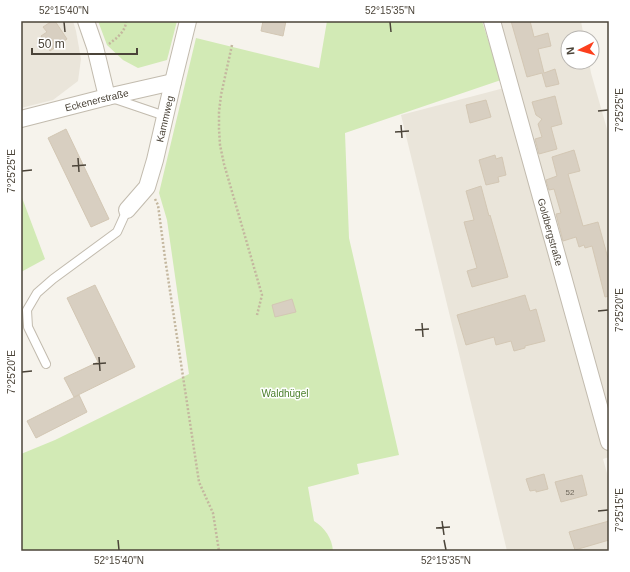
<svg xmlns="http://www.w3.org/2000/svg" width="630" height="572" viewBox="0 0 630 572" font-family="Arial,sans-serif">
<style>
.residential{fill:#eae5da}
.green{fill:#d2eab5}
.building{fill:#d8cfc1;stroke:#d3c7b4}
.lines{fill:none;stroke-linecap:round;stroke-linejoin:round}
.service-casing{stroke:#c2bbae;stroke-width:10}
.minor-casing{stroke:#c2bbae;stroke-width:18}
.path{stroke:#c4b79f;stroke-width:2.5;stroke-dasharray:2 2;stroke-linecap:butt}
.service{stroke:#fff;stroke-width:8}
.minor{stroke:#fff;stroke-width:16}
.ticks{fill:none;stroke:#4b4439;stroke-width:1.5}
.labels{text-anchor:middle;stroke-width:3;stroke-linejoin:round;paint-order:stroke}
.number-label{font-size:8px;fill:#6e675b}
.street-label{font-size:10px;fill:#4b4439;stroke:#fff}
.park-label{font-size:10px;fill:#4a7f2a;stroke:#fff}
.neatline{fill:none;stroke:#4b4439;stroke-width:1.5}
.ticks-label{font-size:10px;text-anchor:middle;fill:#4b4439}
</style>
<rect width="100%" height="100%" fill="#f6f3ec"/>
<!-- residential -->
<g class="residential">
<polygon points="21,21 73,21 76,31 81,59 78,81 53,100 21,108"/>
<polygon points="500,21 581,21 584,38 568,38 568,62 589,62 591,73 609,136 609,457 603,459 609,480 609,551 507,551 401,115 516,85"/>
</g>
<!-- green -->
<g class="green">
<polygon points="98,21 177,21 167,60 138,68 123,60 107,45"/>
<path d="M327,21H482L501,80L345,133L349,238L399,455L357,464L359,474L308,487L314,521C325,528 332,538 333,551H21V454L55,440L189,374L167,220L159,193L196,38L319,68Z"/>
<polygon points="21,195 45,259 21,272"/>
</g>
<!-- building -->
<g class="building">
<polygon points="52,21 55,21 67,39 50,51 41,36 47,32 43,27"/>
<polygon points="263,21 286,21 283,36 261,31"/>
<polygon points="511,21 530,21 534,37 548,33 551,46 538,49 544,73 555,69 559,84 546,87 542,73 527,77"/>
<polygon points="555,96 562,124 551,127 557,149 539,154 535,139 542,137 538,124 542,119 536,115 532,102"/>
<polygon points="486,100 491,117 470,123 466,105"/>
<polygon points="66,129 109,219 91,227 48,138"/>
<polygon points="574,150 580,171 568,174 583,226 598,222 609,262 609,296 605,297 592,246 585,248 584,245 579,247 576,237 563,241 556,214 561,213 554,189 549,190 546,180 557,176 552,157"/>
<polygon points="495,155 496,159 502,157 506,175 498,177 499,182 486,185 479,160"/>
<polygon points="481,186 489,216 490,215 508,277 472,287 467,271 477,268 464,222 474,220 466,191"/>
<polygon points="95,285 135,367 74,397 64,378 98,362 67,298"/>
<polygon points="525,295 530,311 536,309 545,341 525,346 525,348 514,351 511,341 496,345 494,337 466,345 457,315"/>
<polygon points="292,299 296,312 275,317 272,305"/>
<polygon points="79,395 87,412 36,438 27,421"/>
<polygon points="544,474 548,489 536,492 536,490 530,491 526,479"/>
<polygon points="582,475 587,495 561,502 555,482"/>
<polygon points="609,521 609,540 575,550 569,532"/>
</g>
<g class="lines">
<!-- service casing -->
<g class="service-casing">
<g id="service">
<polyline points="112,98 165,116"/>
<polyline points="46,364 28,327 27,310 37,293 53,279 117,232 127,210"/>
</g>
</g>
<!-- minor casing -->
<g class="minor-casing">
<g id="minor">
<polyline points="86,21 95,47 107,97"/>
<path id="s1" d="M492,21L609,442"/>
<path id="s2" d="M21,119L107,97L173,82"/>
<path id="s3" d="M127,210L147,187L155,160L173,82L188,21"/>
</g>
</g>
<!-- path -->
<g class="path">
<path d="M109,44C117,38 126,31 126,21"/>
<polyline points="232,45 221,95 219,112 219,129 220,145 224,164 262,295 257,315"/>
<polyline points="155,199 158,205 165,258 199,482 213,513 219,551"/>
</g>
<!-- service -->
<use href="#service" class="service"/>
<!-- minor -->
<use href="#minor" class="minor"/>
</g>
<!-- ticks -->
<path class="ticks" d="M64,22L65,32M390,22L391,32M598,111L608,110M401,125L402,138M395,132L409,131M78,158L79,172M72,166L86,165M22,171L32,170M598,311L608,310M422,323L423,337M415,330L429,329M99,357L100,371M93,364L106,363M22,372L32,371M598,511L608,510M442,521L444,535M436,528L450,527M118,540L119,550M444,540L446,550"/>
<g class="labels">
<!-- number labels -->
<g class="number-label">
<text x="570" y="495">52</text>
</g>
<!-- street labels -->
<g class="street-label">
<text dy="4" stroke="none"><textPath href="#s2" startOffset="78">Eckenerstraße</textPath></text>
<text dy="4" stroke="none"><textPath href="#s3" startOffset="101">Kammweg</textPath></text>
<text dy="4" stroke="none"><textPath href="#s1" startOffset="219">Goldbergstraße</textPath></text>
</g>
<!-- park labels -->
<g class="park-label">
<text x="285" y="397">Waldhügel</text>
</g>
</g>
<!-- border -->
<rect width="630" height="572" fill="none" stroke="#ffffff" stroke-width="44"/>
<!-- north arrow -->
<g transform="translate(580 50) rotate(264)"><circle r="19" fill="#ffffff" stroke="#b7b4b0"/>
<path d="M0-3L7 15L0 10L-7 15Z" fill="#fc3f1d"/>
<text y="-6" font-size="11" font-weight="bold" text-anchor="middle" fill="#4b4439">N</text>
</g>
<!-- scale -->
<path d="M32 48v6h105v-6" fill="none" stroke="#4b4439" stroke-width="2"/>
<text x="38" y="48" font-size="12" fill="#4b4439" stroke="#ffffff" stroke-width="3" paint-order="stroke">50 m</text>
<rect x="22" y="22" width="586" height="528" class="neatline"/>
<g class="ticks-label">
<text x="64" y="14">52°15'40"N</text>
<text x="390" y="14">52°15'35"N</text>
<text transform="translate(619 110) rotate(-90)" y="4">7°25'25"E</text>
<text transform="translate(11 171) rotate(-90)" y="4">7°25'25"E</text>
<text transform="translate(619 310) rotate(-90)" y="4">7°25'20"E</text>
<text transform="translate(11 372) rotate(-90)" y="4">7°25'20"E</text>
<text transform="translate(619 510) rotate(-90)" y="4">7°25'15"E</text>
<text x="119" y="564">52°15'40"N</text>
<text x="446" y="564">52°15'35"N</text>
</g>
</svg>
